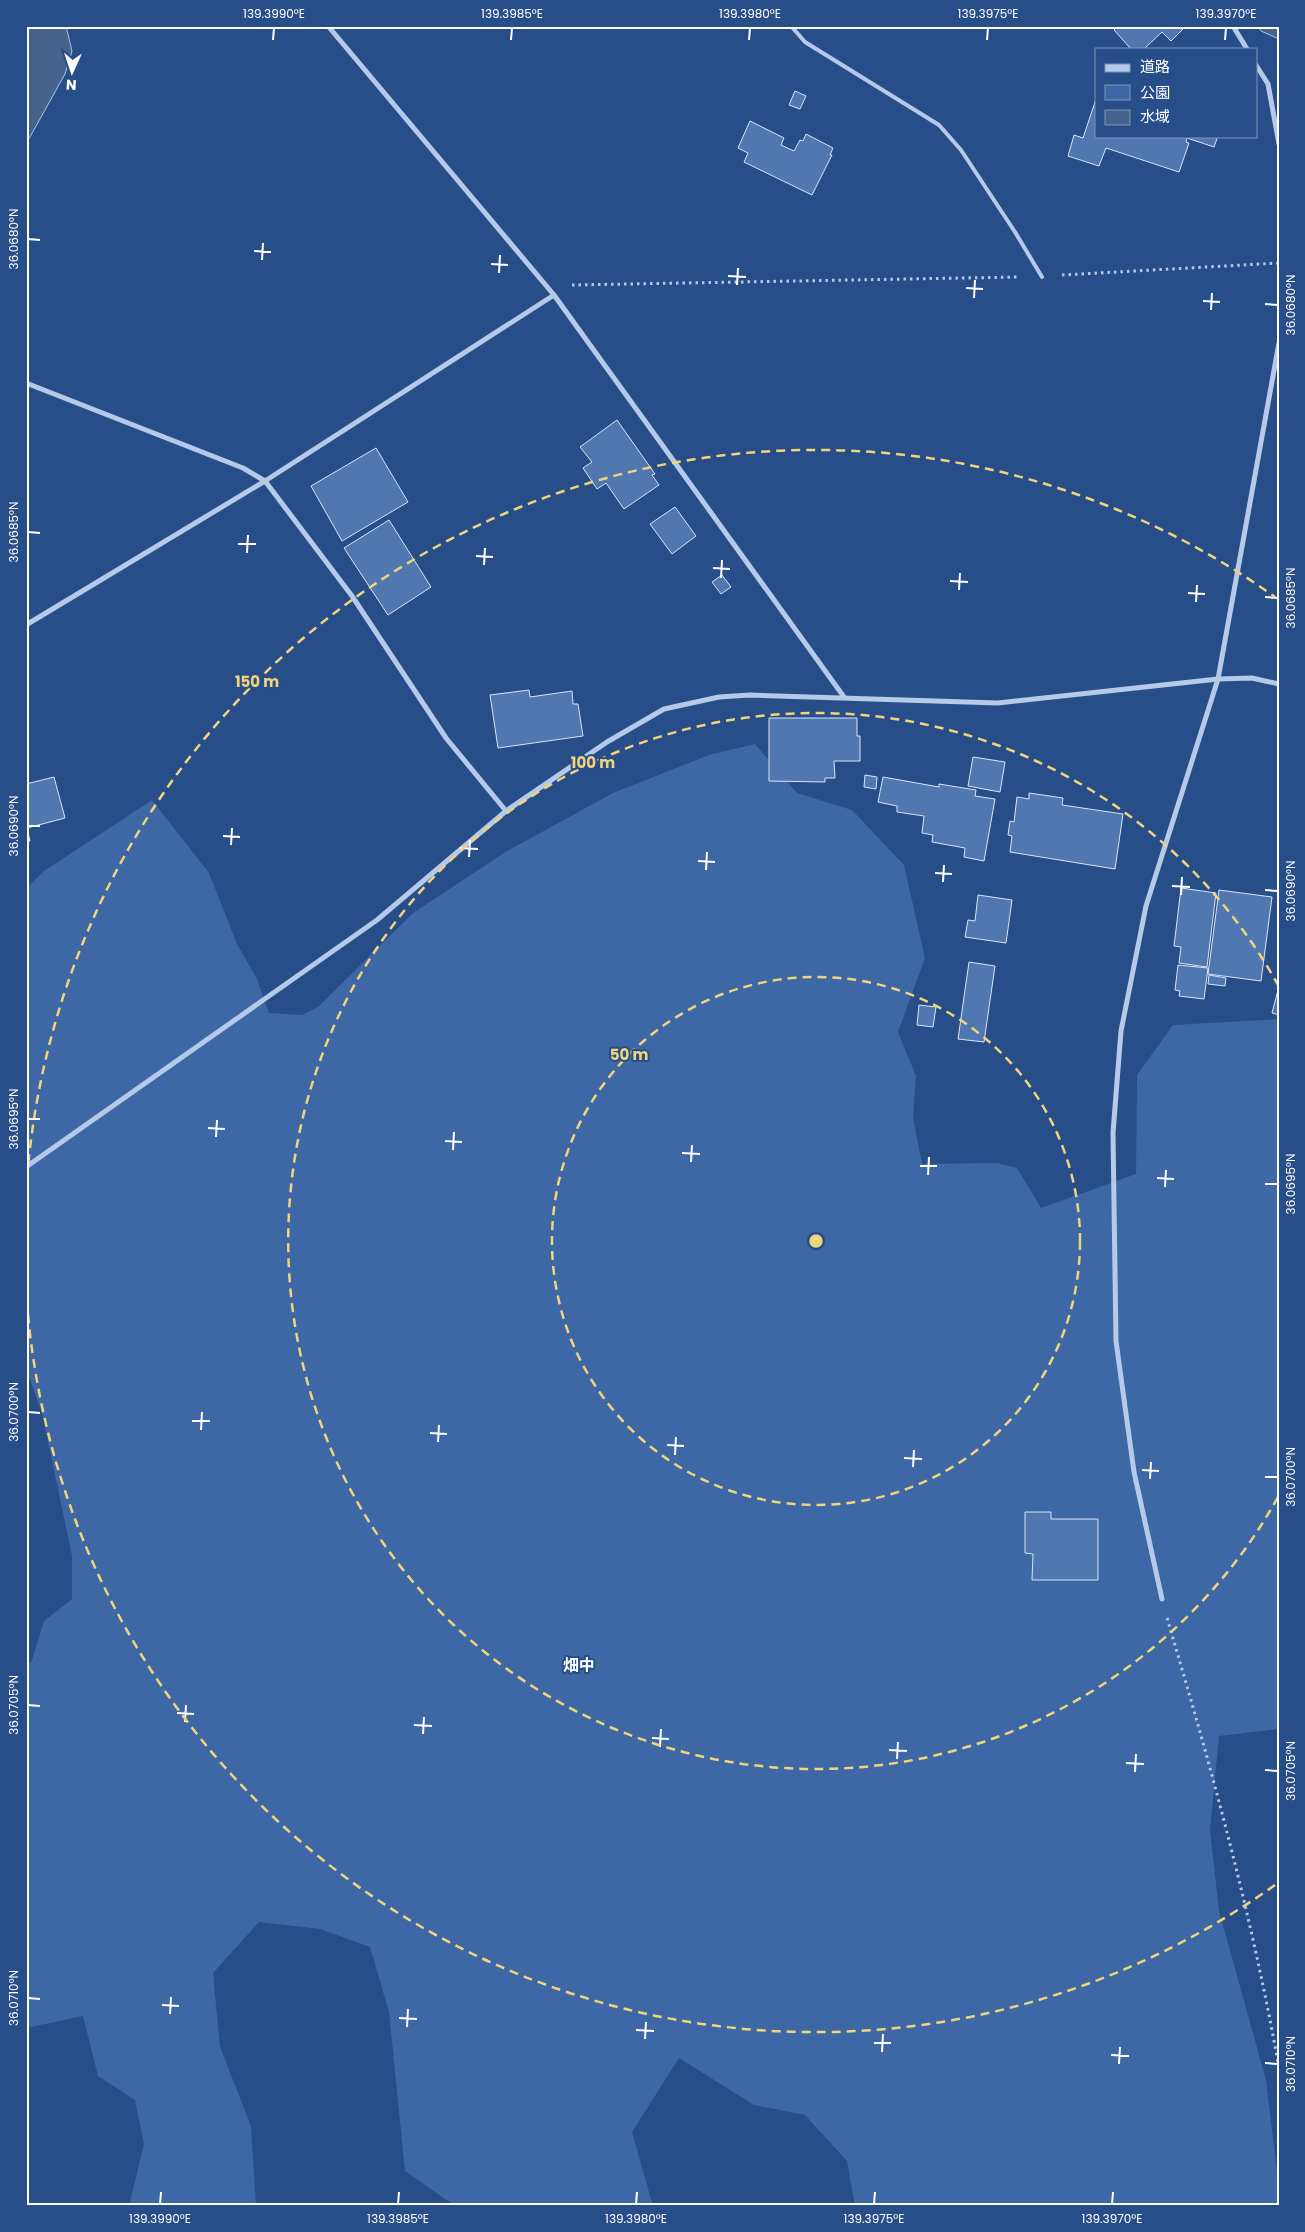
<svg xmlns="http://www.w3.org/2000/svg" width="1305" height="2232" viewBox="0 0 1305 2232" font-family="Poppins,'Noto Sans JP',sans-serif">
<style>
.green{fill:#3d67a5}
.water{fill:#47628c;stroke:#aac4e9}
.building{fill:#5177b0;stroke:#d9e5f7}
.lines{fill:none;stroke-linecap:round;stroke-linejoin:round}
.path{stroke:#b5cae9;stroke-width:3;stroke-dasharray:2.5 4;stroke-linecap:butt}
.lane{stroke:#b5cae9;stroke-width:4}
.street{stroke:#b5cae9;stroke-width:5}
.ticks{fill:none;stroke:#fff;stroke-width:2}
.ring{fill:none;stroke:#f1d47b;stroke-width:2.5;stroke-dasharray:9 6}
.labels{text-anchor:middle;stroke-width:4;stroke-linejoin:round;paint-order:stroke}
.neighbourhood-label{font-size:16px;font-weight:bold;fill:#fff;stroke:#284e89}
.centre{fill:#f1d47b;stroke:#284e89;stroke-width:2.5}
.ring-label{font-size:15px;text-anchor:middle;font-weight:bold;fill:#f1d47b;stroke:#284e89;stroke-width:4;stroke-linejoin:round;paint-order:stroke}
.neatline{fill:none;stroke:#fff;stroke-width:2}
.ticks-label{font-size:12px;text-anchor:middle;fill:#fff}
</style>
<rect width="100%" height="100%" fill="#284e89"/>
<!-- green -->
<polygon class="green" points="755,744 797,793 852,810 904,865 925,958 898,1032 916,1076 913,1117 922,1164 997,1163 1017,1168 1041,1208 1136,1174 1137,1075 1173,1025 1279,1019 1279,1729 1219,1736 1210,1830 1219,1911 1266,2080 1279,2188 1279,2206 855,2206 847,2161 805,2115 754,2105 679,2058 632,2132 653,2206 455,2206 405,2171 389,2012 370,1947 320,1929 259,1922 213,1973 220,2047 251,2126 256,2206 129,2206 144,2144 135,2100 98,2076 83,2016 26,2028 26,1663 31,1663 44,1621 72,1599 72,1556 42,1413 26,1368 26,889 44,871 152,800 209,873 237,944 257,979 269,1013 302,1015 318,1007 413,913 507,851 613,793 709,755"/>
<!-- water -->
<g class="water">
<polygon points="27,26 66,26 72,51 65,74 26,144"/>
<polygon points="1258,26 1279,26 1279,39 1261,31"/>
</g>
<!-- building -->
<g class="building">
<polygon points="1118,26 1186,26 1171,41 1162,32 1144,49 1131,49 1114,30"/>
<polygon points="795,91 806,96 800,109 789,105"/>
<polygon points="1096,99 1096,136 1218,136 1214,147 1187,138 1186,142 1189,143 1179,172 1106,148 1099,166 1068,156 1074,135 1083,138"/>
<polygon points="750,121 784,138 781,145 794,151 800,140 803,141 806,134 833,148 830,155 832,155 812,195 744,162 748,153 738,148"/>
<polygon points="617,420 655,474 652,475 659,485 624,509 606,483 597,489 583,468 592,462 580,447"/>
<polygon points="376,448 408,502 342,541 311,486"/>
<polygon points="675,507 696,536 672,554 650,524"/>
<polygon points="389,520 431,587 388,615 344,548"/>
<polygon points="722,575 731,587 721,594 712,582"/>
<polygon points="529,690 530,697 572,691 573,704 578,704 583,736 498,748 490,695"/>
<polygon points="769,718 857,718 857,736 860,736 860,761 834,761 835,778 825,778 825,782 769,781"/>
<polygon points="973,757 1005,762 1000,792 968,786"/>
<polygon points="865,775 877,777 876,789 864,787"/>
<polygon points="54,777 65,818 27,828 30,841 26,842 26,784"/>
<polygon points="883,777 939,787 939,784 976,790 975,796 995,799 984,861 964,857 965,848 932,842 933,835 922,833 924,816 897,812 897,806 878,802"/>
<polygon points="1029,793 1063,798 1062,805 1123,814 1115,869 1010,852 1012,836 1008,835 1010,821 1014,822 1017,797 1029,799"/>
<polygon points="1181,888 1216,893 1207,967 1179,963 1181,947 1174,946"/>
<polygon points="1219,890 1272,897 1261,981 1208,974"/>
<polygon points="978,895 1012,900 1006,943 965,937 968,920 975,921"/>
<polygon points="969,962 995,966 984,1042 958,1039"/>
<polygon points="1178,965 1208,968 1204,999 1179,996 1180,991 1175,990"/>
<polygon points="1209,975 1226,978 1225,986 1208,984"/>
<polygon points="1279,986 1279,1015 1272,1013"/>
<polygon points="919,1005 936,1007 933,1027 917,1025"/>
<polygon points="1025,1512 1051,1512 1051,1519 1098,1519 1098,1580 1032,1580 1033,1554 1025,1553"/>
</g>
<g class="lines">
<!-- path -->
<g class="path">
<polyline points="1062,275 1279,263"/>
<polyline points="572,285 1019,277"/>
<path d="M1167,1618C1211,1766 1252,1916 1279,2068"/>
</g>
<!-- lane -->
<polyline class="lane" points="791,26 805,42 939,125 961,150 1015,232 1042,277"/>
<!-- street -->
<g class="street">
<polyline points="328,26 554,295 844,697"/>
<polyline points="1233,26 1247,49"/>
<polyline points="1256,65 1268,84 1279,144"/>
<polyline points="26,383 243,468 265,481 352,596 446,738 506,811"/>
<polyline points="26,625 265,481 554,295"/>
<polyline points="26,1167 377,920 506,811 607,742 664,709 719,697 750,695 998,703 1218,679 1252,678 1279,684"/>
<polyline points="1162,1599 1134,1472 1116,1341 1113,1133 1121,1031 1146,906 1218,679 1279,343"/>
</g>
</g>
<!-- ticks -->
<path class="ticks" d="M273,40L274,28M511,40L512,28M749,40L750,28M987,40L988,28M1225,40L1226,28M28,239L40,240M254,251L271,252M262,260L263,243M491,264L508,265M499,273L500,255M728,276L746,277M737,285L738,268M966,288L983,289M974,298L975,280M1203,301L1220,302M1265,304L1278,305M1211,310L1212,293M28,532L40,533M238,544H256M247,553L248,535M476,556L493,557M484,565L485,548M713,568L730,569M721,578L722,560M950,581L968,582M959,590L960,573M1188,593L1205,594M1265,597L1278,598M1196,602L1197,585M28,826H40M223,836L240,837M231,845L232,828M460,848L478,849M469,857L470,840M698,861L715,862M706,870L707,852M935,873L952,874M943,882L944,865M1172,886L1190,887M1265,890L1278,891M1181,895L1182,877M28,1119H40M208,1128L225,1129M216,1137L217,1120M445,1141L462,1142M453,1150L454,1132M682,1153L700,1154M691,1162L692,1145M920,1166H937M928,1175L929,1157M1157,1178L1174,1179M1265,1184H1278M1165,1187L1166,1170M28,1412L40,1413M192,1421H210M201,1430L202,1412M430,1433L447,1434M438,1442L439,1425M667,1445L684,1446M675,1455L676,1437M904,1458L922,1459M913,1467L914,1450M1142,1470L1159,1471M1265,1477H1278M1150,1479L1151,1462M28,1705L40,1706M177,1713L194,1714M185,1722L186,1705M414,1725L432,1726M423,1734L424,1717M652,1738L669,1739M660,1747L661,1729M889,1750L907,1751M897,1759L898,1742M1126,1763L1144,1764M1265,1770L1278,1771M1135,1772L1136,1754M28,1998L40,1999M162,2005L179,2006M170,2014L171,1997M399,2018L417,2019M407,2027L408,2009M636,2030L654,2031M645,2039L646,2022M874,2043H891M882,2052L883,2034M1111,2055L1129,2056M1265,2063L1278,2064M1119,2064L1120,2047M160,2204L161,2192M398,2204L399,2192M636,2204L637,2192M874,2204L875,2192M1112,2204L1113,2192"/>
<!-- distance rings -->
<g class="ring">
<circle cx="816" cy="1241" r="264"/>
<path d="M1278 1497A528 528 0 1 1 1278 985"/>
<path d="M1275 1885A791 791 0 0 1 26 1289M26 1193A791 791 0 0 1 1275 597"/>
</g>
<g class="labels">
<!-- neighbourhood labels -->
<g class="neighbourhood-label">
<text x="579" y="1671">畑中</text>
</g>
</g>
<circle cx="816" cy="1241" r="8" class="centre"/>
<g class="ring-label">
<text x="257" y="687">150 m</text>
<text x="593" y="768">100 m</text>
<text x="629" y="1060">50 m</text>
</g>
<!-- border -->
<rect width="1305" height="2232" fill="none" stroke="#284e89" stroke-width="55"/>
<!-- legend -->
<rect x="1095" y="48" width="162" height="90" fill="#284e89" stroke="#7e95b8"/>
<rect x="1105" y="64" width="25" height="8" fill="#b5cae9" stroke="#7e95b8"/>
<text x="1140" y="72" font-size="15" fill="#ffffff">道路</text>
<rect x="1105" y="85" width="25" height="15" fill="#3d67a5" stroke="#7e95b8"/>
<text x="1140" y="98" font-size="15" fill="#ffffff">公園</text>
<rect x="1105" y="110" width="25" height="15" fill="#47628c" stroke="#7e95b8"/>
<text x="1140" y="122" font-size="15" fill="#ffffff">水域</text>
<!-- north arrow -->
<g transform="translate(72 72) rotate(183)" stroke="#284e89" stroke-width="4" paint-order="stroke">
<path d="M0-4L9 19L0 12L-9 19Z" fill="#ffffff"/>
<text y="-8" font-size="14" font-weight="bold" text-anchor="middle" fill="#ffffff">N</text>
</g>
<rect x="28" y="28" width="1250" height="2176" class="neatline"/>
<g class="ticks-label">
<text x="274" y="18">139.3990°E</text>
<text x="512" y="18">139.3985°E</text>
<text x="750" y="18">139.3980°E</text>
<text x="988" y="18">139.3975°E</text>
<text x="1226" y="18">139.3970°E</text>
<text transform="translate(14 239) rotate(-90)" y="4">36.0680°N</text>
<text transform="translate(1291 305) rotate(-90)" y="4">36.0680°N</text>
<text transform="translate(14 532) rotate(-90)" y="4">36.0685°N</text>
<text transform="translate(1291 598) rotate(-90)" y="4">36.0685°N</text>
<text transform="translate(14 826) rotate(-90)" y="4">36.0690°N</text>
<text transform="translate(1291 891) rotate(-90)" y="4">36.0690°N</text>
<text transform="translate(14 1119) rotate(-90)" y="4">36.0695°N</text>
<text transform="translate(1291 1184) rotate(-90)" y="4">36.0695°N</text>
<text transform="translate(14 1412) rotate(-90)" y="4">36.0700°N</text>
<text transform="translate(1291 1477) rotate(-90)" y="4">36.0700°N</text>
<text transform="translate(14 1705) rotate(-90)" y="4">36.0705°N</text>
<text transform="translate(1291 1771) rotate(-90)" y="4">36.0705°N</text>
<text transform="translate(14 1998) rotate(-90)" y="4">36.0710°N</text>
<text transform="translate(1291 2064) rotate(-90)" y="4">36.0710°N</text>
<text x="160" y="2223">139.3990°E</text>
<text x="398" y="2223">139.3985°E</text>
<text x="636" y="2223">139.3980°E</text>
<text x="874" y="2223">139.3975°E</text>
<text x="1112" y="2223">139.3970°E</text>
</g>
</svg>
